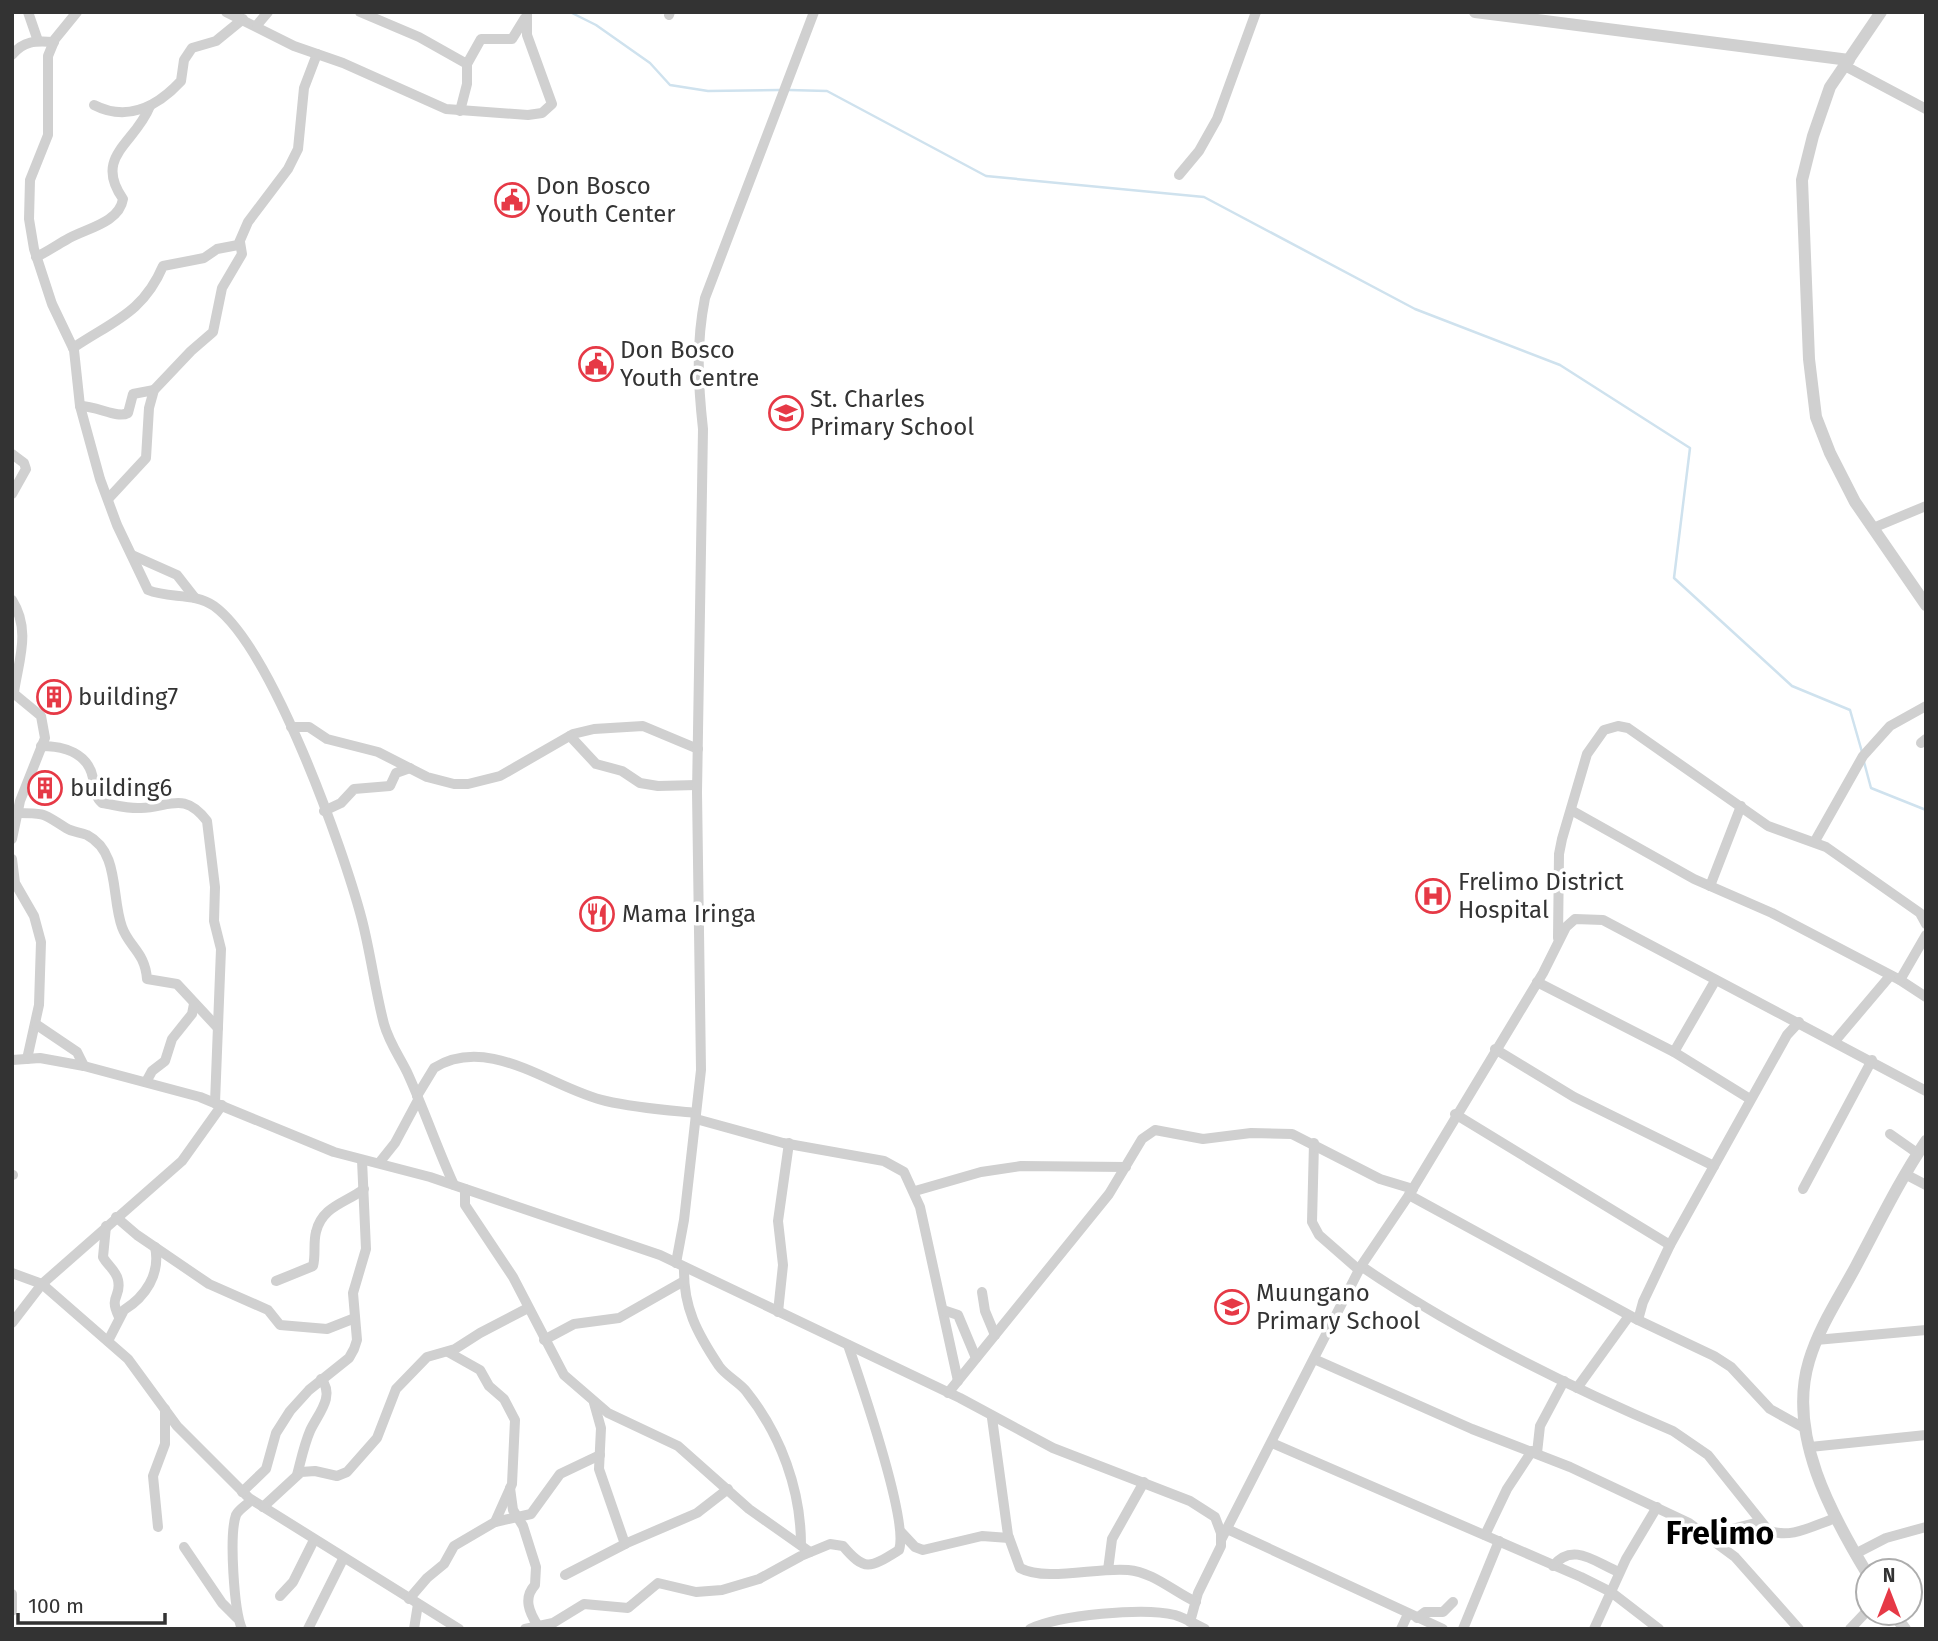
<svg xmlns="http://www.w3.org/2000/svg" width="1938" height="1641" viewBox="0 0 1938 1641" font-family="'Fira Sans',sans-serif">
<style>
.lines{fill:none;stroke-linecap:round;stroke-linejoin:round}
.stream{stroke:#cfe2ee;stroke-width:2.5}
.minor{stroke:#d0d0d0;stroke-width:10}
.tertiary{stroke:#d0d0d0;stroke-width:12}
.labels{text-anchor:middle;stroke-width:7;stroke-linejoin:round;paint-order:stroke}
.poi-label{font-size:24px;fill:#333;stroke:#fff;text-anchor:start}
.district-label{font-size:32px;font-weight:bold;fill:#000;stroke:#fff}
</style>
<rect width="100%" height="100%" fill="#fff"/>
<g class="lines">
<!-- stream -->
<g class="stream">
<polyline points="570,12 596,25 650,63 670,85 708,91 779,90"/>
<polyline points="789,90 827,91 986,176 1204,197 1415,309 1560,365 1690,448 1674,578 1792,686 1850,710 1862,752"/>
<polyline points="1864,762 1871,788 1926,810"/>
</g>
<!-- minor -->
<g class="minor">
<polyline points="28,12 38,41"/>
<path d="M77,12L55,39L48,56V135L30,180L29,219L34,249L52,304L74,350L80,406L100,479L117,525L148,590C169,599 194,592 214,606C272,648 343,848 362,920C371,955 375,990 384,1024C389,1042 399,1056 407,1072C424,1109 437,1148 454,1185"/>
<polyline points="226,12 294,46 343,63 446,109 528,115 542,113 552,104 527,35 527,12"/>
<polyline points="360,12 419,37 467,64 467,84 460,111"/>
<polyline points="669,15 670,12"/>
<polyline points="257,25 268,12"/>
<path d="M12,55C24,40 36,41 54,42"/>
<polyline points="467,64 481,39 512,39 525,18"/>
<polyline points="1845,66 1926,109"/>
<path d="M94,105C127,122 157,107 181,81L184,60L192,48L216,41L243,19"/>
<polyline points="1179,175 1199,151 1217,119 1256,12"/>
<path d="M36,257C47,252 55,246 66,240C83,229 119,224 123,199C93,156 135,144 150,106"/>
<path d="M73,348C113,321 143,313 163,266L204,258L217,249L238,245L248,222L288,169L298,149L304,88L317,54"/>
<path d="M80,406C98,406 117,419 128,413L133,394L154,390"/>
<polyline points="12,454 24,463 26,469 12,494"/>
<polyline points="108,499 146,458 149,408 154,390 191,351 213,332 222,288 242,254 240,242"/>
<polyline points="1873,528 1926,506"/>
<polyline points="132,555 177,575 195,598"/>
<path d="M12,600C31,630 19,659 14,692"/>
<polyline points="12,692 41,716 45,738 20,801 12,839"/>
<polyline points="291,727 309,727 327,739 378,752 427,777 454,784 468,784 500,776 573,734 594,729 643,726 698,749"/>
<polyline points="570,736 596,764 622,771 640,783 658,786 697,785"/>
<polyline points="1921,743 1926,739"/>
<path d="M41,746C64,746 88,753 93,778C95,787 94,796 102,803C115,805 129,809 141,808C170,807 184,791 207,821L215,887L214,921L221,949L215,1103"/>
<polyline points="1571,810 1694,879 1772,913 1900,980 1926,997"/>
<polyline points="324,811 341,803 354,789 390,786 396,773 410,768"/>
<path d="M17,813C47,813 43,814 66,828C72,832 80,832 87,835C120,852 111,897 122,927C129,947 145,952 147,979L177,984L218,1028"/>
<polyline points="1815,841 1863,756 1890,726 1926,706"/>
<polyline points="12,859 15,883 34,916 41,942 39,1005 27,1059"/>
<polyline points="1710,886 1741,806"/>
<polyline points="1558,938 1559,854 1562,839 1587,754 1604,730 1618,726 1628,728 1768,826 1826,847 1920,913 1926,924"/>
<polyline points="1900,980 1926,935"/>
<polyline points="1537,982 1674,1052 1750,1099"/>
<polyline points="37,1025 77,1052 84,1066"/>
<polyline points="1835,1041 1890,976"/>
<polyline points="1495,1049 1574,1097 1714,1166"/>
<polyline points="1674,1052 1715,981"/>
<polyline points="12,1060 40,1058 84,1066 200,1097 334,1152 430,1177 660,1255 960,1398 1053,1448 1190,1501 1215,1517 1221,1533 1221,1546 1198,1593 1190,1622"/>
<polyline points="146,1082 152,1071 165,1061 172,1039 192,1014 194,1004"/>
<path d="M417,1096L434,1068C490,1033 554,1090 606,1101C636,1108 666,1110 696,1113"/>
<polyline points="1455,1114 1670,1245"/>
<polyline points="696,1119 783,1143 884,1161 904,1172 920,1207 958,1381"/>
<polyline points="1890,1134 1917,1153"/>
<polyline points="1314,1143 1312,1222 1319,1235 1359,1270"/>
<polyline points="379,1163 395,1143 418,1100"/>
<polyline points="1905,1174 1926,1185"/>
<polyline points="12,1175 13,1175"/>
<polyline points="465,1189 465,1205 513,1277 564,1375 608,1413 678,1446 749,1509 810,1552"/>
<polyline points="1803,1189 1872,1060"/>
<polyline points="915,1191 981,1172 1021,1166 1126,1167"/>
<polyline points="1409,1195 1638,1320 1714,1356 1731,1367 1770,1409 1806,1429"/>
<polyline points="116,1217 137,1235 209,1284 268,1310 280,1325 327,1329 355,1318"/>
<path d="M106,1226L103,1257C107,1265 116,1270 118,1280C122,1298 108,1295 119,1317"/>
<path d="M676,1263L684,1220L701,1070L697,792L703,429C698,384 696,343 705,298L814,12"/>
<path d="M1361,1266C1458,1332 1565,1385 1673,1431L1708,1455L1768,1530C1790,1540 1814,1525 1836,1518"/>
<path d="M684,1267C683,1307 697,1333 719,1366C726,1376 739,1382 746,1391C781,1435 801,1490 801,1545"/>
<polyline points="12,1273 42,1284 128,1359 177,1426 249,1498 459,1629"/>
<path d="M276,1281L313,1266C316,1255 313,1243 316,1232C322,1206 346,1203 364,1189"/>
<polyline points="982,1292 985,1311 995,1335"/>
<polyline points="943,1310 958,1315 976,1358"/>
<polyline points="778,1312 783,1265 778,1221 789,1143"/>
<polyline points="1638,1320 1643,1302 1670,1245 1787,1035 1799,1022"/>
<polyline points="12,1323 42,1284 182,1161 222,1105"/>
<polyline points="544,1340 574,1324 619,1318 684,1281"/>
<polyline points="1816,1340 1926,1330"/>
<path d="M108,1341L124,1310C145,1297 161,1274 155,1247"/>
<polyline points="1314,1359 1472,1429 1570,1467 1689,1523 1735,1557 1799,1629"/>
<polyline points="1577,1388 1629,1316"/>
<polyline points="948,1393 1109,1194 1142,1139 1155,1130 1203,1139 1251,1133 1292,1134 1380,1179 1413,1189"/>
<polyline points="594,1403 601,1428 599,1469 625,1544"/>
<path d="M992,1418L1008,1535L1020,1568C1046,1582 1097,1567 1128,1570C1153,1572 1174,1592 1196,1602"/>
<polyline points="1272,1443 1581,1577 1611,1592 1659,1629"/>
<polyline points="1810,1447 1926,1435"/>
<polyline points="1537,1453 1540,1426 1564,1381"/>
<path d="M297,1475C301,1460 304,1445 310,1431C317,1415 336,1396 321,1379"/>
<path d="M510,1488L513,1510L523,1526L536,1567L535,1585C523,1598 529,1612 538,1626"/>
<polyline points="242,1492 266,1469 276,1433 290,1411 309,1390 349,1358 354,1349 357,1340 353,1293 366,1249 362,1160"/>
<polyline points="263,1507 301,1472 315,1471 337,1476 347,1472 377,1438 396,1389 427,1357 455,1349 480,1333 528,1308"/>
<polyline points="495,1522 531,1514 560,1474 600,1455"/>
<polyline points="158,1527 153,1476 165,1444 165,1409"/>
<polyline points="1227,1529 1443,1629"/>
<polyline points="901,1532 915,1547 923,1550 982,1536 1009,1538"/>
<polyline points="1485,1535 1507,1489 1532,1451"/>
<polyline points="1709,1535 1759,1522"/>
<polyline points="1221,1540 1361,1266 1409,1195 1543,973 1566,927 1575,919 1603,920 1926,1091"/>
<polyline points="184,1547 222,1603 237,1618"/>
<polyline points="1855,1554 1886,1538 1926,1527"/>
<path d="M1553,1566C1573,1541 1596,1563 1619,1572"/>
<polyline points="1108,1570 1112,1539 1144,1482"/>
<polyline points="565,1575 627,1543 697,1513 728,1489"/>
<polyline points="12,1594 12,1611"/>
<polyline points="280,1596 293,1582 314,1540"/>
<polyline points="409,1599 427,1578 444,1564 454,1546 495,1522 512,1484 515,1420 504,1399 489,1386 480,1370 448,1352"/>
<polyline points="1417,1618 1425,1612 1443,1612 1453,1602"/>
<path d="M242,1629C234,1611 229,1535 236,1515C239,1509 247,1505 251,1500"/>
<polyline points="308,1629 343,1559"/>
<polyline points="414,1629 418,1604"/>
<path d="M525,1629L553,1623L584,1604L628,1608L658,1583L696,1592L722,1590L759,1579L801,1556L830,1544L843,1546C865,1572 870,1568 899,1550C909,1522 860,1380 848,1345"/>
<path d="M1030,1629C1059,1615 1144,1607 1175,1615C1185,1618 1195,1624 1205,1629"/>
<polyline points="1401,1629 1408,1614"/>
<polyline points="1463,1629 1499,1541"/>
<polyline points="1594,1629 1626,1559 1657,1507"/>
<polyline points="1850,1629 1868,1610"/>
</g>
<!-- tertiary -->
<g class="tertiary">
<polyline points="1475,12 1849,60"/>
<polyline points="1881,12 1830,87 1813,136 1802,180 1809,359 1816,417 1830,453 1855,502 1926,605"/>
<path d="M1868,1575C1831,1514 1787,1434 1809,1361C1819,1327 1840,1296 1856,1266C1879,1223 1899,1181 1926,1141"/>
<polyline points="1893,1613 1905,1629"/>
</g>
</g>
<!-- icons -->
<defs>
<g id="civic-ring" transform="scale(1.75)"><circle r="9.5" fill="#fff" stroke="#e63946" stroke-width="1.5"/><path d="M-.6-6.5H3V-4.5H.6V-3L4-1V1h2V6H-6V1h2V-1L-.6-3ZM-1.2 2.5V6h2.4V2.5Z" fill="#e63946"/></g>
<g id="school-ring" transform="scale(1.75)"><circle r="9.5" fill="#fff" stroke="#e63946" stroke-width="1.5"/><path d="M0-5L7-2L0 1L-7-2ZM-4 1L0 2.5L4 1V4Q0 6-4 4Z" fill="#e63946"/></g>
<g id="building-ring" transform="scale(1.75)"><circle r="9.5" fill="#fff" stroke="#e63946" stroke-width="1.5"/><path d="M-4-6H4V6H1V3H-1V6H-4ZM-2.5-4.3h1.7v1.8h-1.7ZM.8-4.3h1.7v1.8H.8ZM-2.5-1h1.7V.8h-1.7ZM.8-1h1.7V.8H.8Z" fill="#e63946"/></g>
<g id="hospital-ring" transform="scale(1.75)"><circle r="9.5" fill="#fff" stroke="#e63946" stroke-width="1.5"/><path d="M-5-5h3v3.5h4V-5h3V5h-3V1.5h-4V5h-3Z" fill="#e63946"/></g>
<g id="restaurant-ring" transform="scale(1.75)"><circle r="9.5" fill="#fff" stroke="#e63946" stroke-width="1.5"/><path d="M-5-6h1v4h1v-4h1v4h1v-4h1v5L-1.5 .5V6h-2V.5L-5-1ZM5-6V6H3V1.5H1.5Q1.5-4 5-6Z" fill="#e63946"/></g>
</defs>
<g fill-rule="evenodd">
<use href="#civic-ring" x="512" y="200"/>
<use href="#civic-ring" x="596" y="364"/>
<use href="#school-ring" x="786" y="413"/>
<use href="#building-ring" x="54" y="697"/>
<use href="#building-ring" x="45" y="788"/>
<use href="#hospital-ring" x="1433" y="896"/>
<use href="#restaurant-ring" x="597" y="914"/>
<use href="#school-ring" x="1232" y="1307"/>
</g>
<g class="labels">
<!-- poi labels -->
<g class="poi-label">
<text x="536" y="194">Don Bosco<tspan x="536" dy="28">Youth Center</tspan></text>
<text x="620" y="358">Don Bosco<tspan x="620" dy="28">Youth Centre</tspan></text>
<text x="810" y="407">St. Charles<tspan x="810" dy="28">Primary School</tspan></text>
<text x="78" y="705">building7</text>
<text x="70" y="796">building6</text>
<text x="1458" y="890">Frelimo District<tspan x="1458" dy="28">Hospital</tspan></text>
<text x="622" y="922">Mama Iringa</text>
<text x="1256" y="1301">Muungano<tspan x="1256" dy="28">Primary School</tspan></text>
</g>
<!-- district labels -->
<g class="district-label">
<text x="1720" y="1544">Frelimo</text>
</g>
</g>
<!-- border -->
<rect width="1938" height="1641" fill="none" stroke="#333333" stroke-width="28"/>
<!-- north arrow -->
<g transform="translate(1889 1592)"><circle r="33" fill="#ffffff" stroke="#adadad" stroke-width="2"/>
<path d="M0-5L12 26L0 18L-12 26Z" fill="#e63946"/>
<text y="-10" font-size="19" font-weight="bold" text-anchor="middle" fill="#333333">N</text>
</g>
<!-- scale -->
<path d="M18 1613v10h147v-10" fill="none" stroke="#333333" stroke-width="3.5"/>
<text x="28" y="1613" font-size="21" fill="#333333" stroke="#ffffff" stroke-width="5" paint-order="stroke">100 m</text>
</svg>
